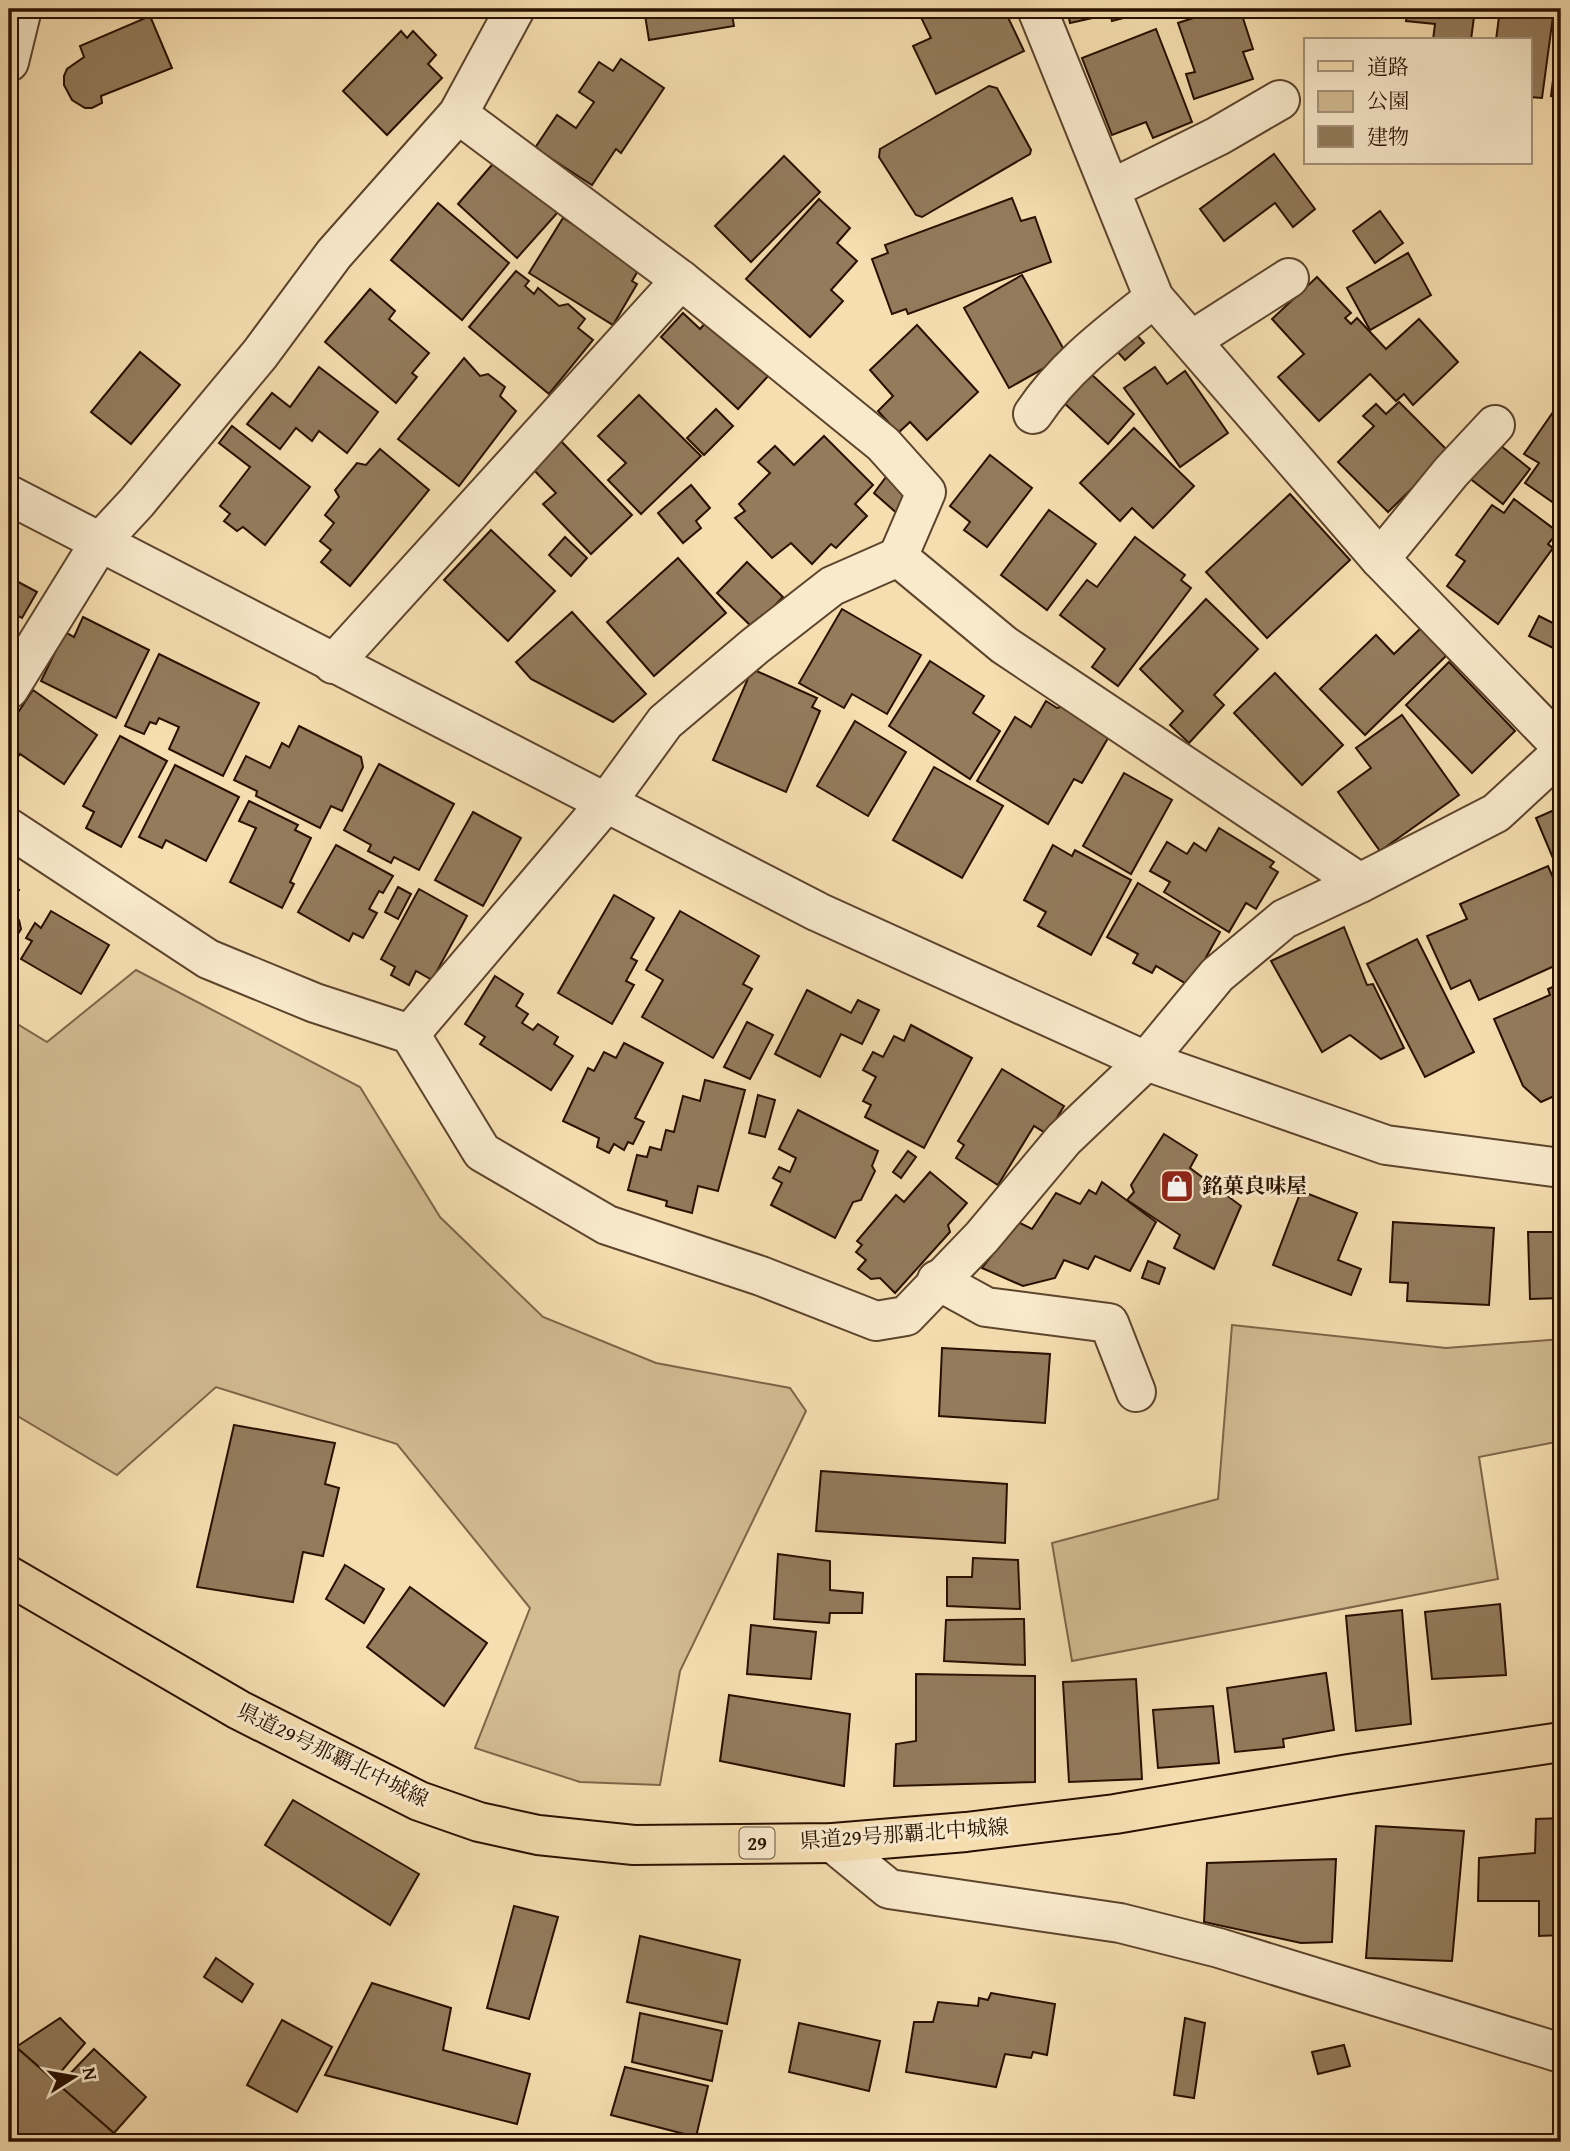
<svg xmlns="http://www.w3.org/2000/svg" width="1570" height="2151" viewBox="0 0 1570 2151" font-family="'Gentium Book Plus','Noto Serif JP',serif">
<style>
.green{fill:#d3bb92;stroke:#7e6649;stroke-width:2}
.building{fill:#937b5c;stroke:#281000;stroke-width:2}
.lines{fill:none;stroke-linecap:round;stroke-linejoin:round}
.minor-casing{stroke:#5c442c;stroke-width:42}
.major-casing{stroke:#281000;stroke-width:42}
.minor{stroke:#f9eacc;stroke-width:38}
.major{stroke:#f6deb0;stroke-width:38}
.labels{text-anchor:middle;stroke-width:6;stroke-linejoin:round;paint-order:stroke}
.shield{fill:#f9eacc;stroke:#67513d;stroke-width:2}
.shield-label{font-size:19px;font-weight:bold;fill:#281000}
.poi-label{font-size:21px;font-weight:bold;fill:#281000;stroke:#f9eacc;text-anchor:start}
.street-label{font-size:21px;fill:#281000;stroke:#f9eacc}
</style>
<rect width="100%" height="100%" fill="#f6deb0"/>
<filter id="stains"><feTurbulence type="fractalNoise" baseFrequency=".00286" numOctaves="4"/><feColorMatrix values="0 0 0 0 .2 0 0 0 0 .09 0 0 0 0 .02 0 0 0 .5 -.17"/></filter>
<radialGradient id="worn" r=".72"><stop offset=".6" stop-color="#630" stop-opacity="0"/><stop offset="1" stop-color="#630" stop-opacity=".3"/></radialGradient>
<!-- green -->
<g class="green">
<polygon points="136,970 360,1087 440,1217 543,1317 656,1363 790,1388 806,1411 680,1671 660,1785 580,1782 475,1748 530,1608 397,1444 216,1387 117,1475 9,1411 9,1019 47,1042"/>
<polygon points="1232,1325 1446,1348 1561,1339 1561,1441 1479,1457 1498,1579 1072,1661 1052,1543 1218,1499"/>
</g>
<!-- building -->
<g class="building">
<polygon points="644,9 731,9 734,26 649,40"/>
<polygon points="917,9 1004,9 1024,51 936,94 913,46 931,38"/>
<polygon points="1067,9 1095,9 1097,17 1070,23"/>
<polygon points="1109,9 1157,9 1112,21"/>
<polygon points="1221,9 1240,9 1253,49 1243,52 1253,79 1194,99 1186,74 1195,72 1178,23"/>
<polygon points="1408,9 1475,9 1471,40 1433,40 1435,24 1406,21"/>
<polygon points="1500,9 1554,9 1542,98 1530,97 1530,40 1496,40"/>
<polygon points="150,16 172,68 101,96 102,103 92,108 85,108 72,100 64,85 64,76 67,69 84,57 80,46"/>
<polygon points="1561,17 1561,97 1551,96"/>
<polygon points="1156,29 1192,122 1153,138 1146,122 1112,135 1082,58"/>
<polygon points="401,31 407,38 413,31 436,55 428,64 442,78 387,135 343,91"/>
<polygon points="621,59 664,88 621,153 616,149 592,185 535,148 557,115 576,128 594,102 579,92 599,62 613,71"/>
<polygon points="989,86 997,88 1031,150 1030,154 922,217 916,215 879,157 880,149"/>
<polygon points="1274,154 1315,209 1293,227 1275,203 1224,241 1200,209"/>
<polygon points="784,156 820,192 751,262 715,226"/>
<polygon points="498,158 558,212 517,258 458,204"/>
<polygon points="1012,198 1021,221 1035,217 1051,262 908,314 906,309 892,314 872,259 888,253 885,245"/>
<polygon points="819,199 850,228 837,243 857,261 831,290 843,301 810,337 746,279"/>
<polygon points="438,203 509,263 462,320 391,260"/>
<polygon points="1380,211 1403,243 1375,263 1353,231"/>
<polygon points="575,216 642,264 632,281 637,284 613,325 529,273 563,218 571,223"/>
<polygon points="1408,253 1431,295 1370,330 1347,288"/>
<polygon points="516,271 529,281 525,286 534,294 538,288 559,306 568,304 585,319 578,328 593,340 549,394 469,327"/>
<polygon points="1022,275 1067,355 1009,388 964,308"/>
<polygon points="1317,277 1351,313 1345,318 1351,324 1357,318 1386,349 1419,319 1458,362 1413,405 1404,394 1396,401 1370,374 1319,421 1278,377 1304,354 1272,319"/>
<polygon points="370,289 395,311 389,319 429,353 412,373 417,377 396,403 325,342"/>
<polygon points="683,313 700,329 709,319 769,375 738,409 661,337"/>
<polygon points="917,325 978,392 927,440 910,422 898,433 878,411 893,396 870,370"/>
<polygon points="1134,332 1144,343 1125,360 1115,349"/>
<polygon points="140,352 180,385 131,444 91,412"/>
<polygon points="464,358 480,376 488,374 505,387 500,396 516,411 459,486 398,439"/>
<polygon points="319,367 378,412 347,453 319,431 312,441 296,428 280,449 247,424 272,393 290,407"/>
<polygon points="1155,367 1167,384 1185,371 1228,433 1180,467 1124,388"/>
<polygon points="1089,372 1134,414 1108,444 1062,401"/>
<polygon points="639,395 701,456 641,514 608,480 626,463 598,436"/>
<polygon points="1399,402 1449,452 1388,512 1338,462 1374,426 1363,416 1376,404 1386,414"/>
<polygon points="1560,402 1561,403 1561,508 1525,483 1539,463 1524,454"/>
<polygon points="716,409 733,426 704,455 687,438"/>
<polygon points="232,426 310,487 265,545 243,527 237,531 224,521 230,514 220,506 250,467 219,443"/>
<polygon points="1134,428 1194,486 1153,528 1132,508 1120,521 1080,483"/>
<polygon points="824,436 873,485 855,504 867,516 836,548 831,544 812,564 791,543 772,558 735,518 745,511 739,504 770,473 758,462 775,446 794,465"/>
<polygon points="559,439 632,515 591,554 543,504 556,493 530,466"/>
<polygon points="1496,442 1530,469 1503,504 1468,477"/>
<polygon points="380,449 429,490 350,586 321,562 331,550 320,541 334,523 325,515 339,497 335,490 357,463 366,465"/>
<polygon points="990,455 1032,488 987,547 964,530 970,522 950,506"/>
<polygon points="892,469 912,487 900,516 874,493"/>
<polygon points="691,485 710,508 696,521 701,528 683,543 658,513"/>
<polygon points="1290,494 1350,560 1267,638 1206,572"/>
<polygon points="1514,499 1558,532 1548,544 1553,548 1498,624 1447,586 1465,561 1456,555 1492,505 1504,513"/>
<polygon points="1049,510 1096,544 1047,610 1001,575"/>
<polygon points="491,530 555,591 508,641 444,580"/>
<polygon points="565,537 587,558 571,576 549,555"/>
<polygon points="1135,537 1185,575 1181,580 1191,588 1118,686 1092,667 1105,649 1060,615 1087,580 1097,587"/>
<polygon points="678,558 726,613 654,676 607,622"/>
<polygon points="747,562 783,597 753,628 717,593"/>
<polygon points="9,577 37,592 22,618 12,613 9,621"/>
<polygon points="1206,599 1258,649 1214,695 1224,705 1189,743 1170,725 1183,711 1140,669"/>
<polygon points="842,609 921,655 887,714 852,694 844,708 799,683"/>
<polygon points="572,612 646,694 613,722 531,679 516,662"/>
<polygon points="1539,616 1561,627 1561,636 1555,649 1529,636"/>
<polygon points="83,617 149,650 116,718 41,681 65,632 74,637"/>
<polygon points="1422,627 1447,655 1365,735 1320,689 1376,635 1394,654"/>
<polygon points="159,654 259,703 223,776 169,749 179,727 159,718 156,724 150,722 144,734 125,726"/>
<polygon points="930,661 984,696 973,713 1000,731 970,779 889,726"/>
<polygon points="1449,662 1515,731 1472,773 1406,705"/>
<polygon points="752,669 817,698 812,707 820,711 786,792 713,760"/>
<polygon points="1275,673 1343,745 1302,785 1234,713"/>
<polygon points="33,690 97,735 64,784 20,754 13,764 9,761 9,726"/>
<polygon points="1046,701 1057,708 1077,703 1115,726 1082,783 1074,779 1048,824 977,781 1015,717 1031,727"/>
<polygon points="1402,715 1459,795 1380,851 1338,792 1371,768 1356,748"/>
<polygon points="855,721 906,752 868,816 817,786"/>
<polygon points="299,726 361,757 363,767 342,811 331,806 320,828 256,796 257,791 234,780 246,756 270,768 282,743 289,747"/>
<polygon points="120,736 167,761 121,847 86,828 94,812 83,806"/>
<polygon points="379,764 454,804 419,870 394,857 391,863 368,851 371,845 344,830"/>
<polygon points="175,765 239,797 206,861 166,840 162,848 139,837"/>
<polygon points="934,767 1003,806 962,878 893,840"/>
<polygon points="1124,773 1172,800 1131,874 1083,846"/>
<polygon points="249,801 298,825 295,830 311,838 290,882 294,884 282,908 230,882 256,828 239,821"/>
<polygon points="1561,807 1561,868 1558,870 1536,818"/>
<polygon points="473,812 521,838 483,906 435,880"/>
<polygon points="1219,828 1274,862 1270,867 1278,872 1256,909 1246,903 1229,932 1164,892 1170,882 1150,871 1167,842 1187,854 1194,843 1206,851"/>
<polygon points="336,845 393,876 383,893 379,891 369,909 377,913 363,938 353,933 349,941 298,912"/>
<polygon points="1053,845 1072,856 1075,850 1131,880 1091,955 1038,926 1046,912 1024,900"/>
<polygon points="1548,866 1561,896 1561,963 1479,1000 1470,980 1451,989 1427,936 1467,919 1460,904"/>
<polygon points="9,883 19,890 9,904"/>
<polygon points="1138,883 1220,932 1190,986 1156,966 1152,973 1133,963 1138,954 1107,937"/>
<polygon points="398,887 411,894 398,919 385,912"/>
<polygon points="419,889 467,916 432,980 416,971 409,985 391,975 395,967 381,959"/>
<polygon points="614,895 654,918 631,958 637,961 626,981 634,985 612,1024 558,993"/>
<polygon points="51,911 109,945 81,994 21,959 32,941 26,938 35,923 41,928"/>
<polygon points="680,911 759,956 743,984 752,989 713,1058 642,1017 663,980 646,970"/>
<polygon points="9,913 19,920 21,929 9,948"/>
<polygon points="1344,927 1367,985 1373,984 1404,1048 1381,1059 1350,1035 1322,1052 1271,961"/>
<polygon points="1417,939 1474,1052 1425,1077 1367,964"/>
<polygon points="495,976 523,994 516,1006 528,1014 522,1023 533,1030 538,1024 558,1037 554,1044 573,1056 551,1090 480,1044 485,1037 465,1024"/>
<polygon points="1561,983 1561,1061 1558,1063 1561,1071 1561,1093 1541,1102 1523,1086 1494,1019 1550,995 1548,989"/>
<polygon points="807,990 851,1013 858,1000 879,1010 862,1044 841,1034 820,1077 775,1054"/>
<polygon points="747,1022 773,1035 750,1079 724,1067"/>
<polygon points="911,1025 972,1058 924,1148 865,1117 871,1105 863,1101 876,1077 863,1070 873,1052 883,1057 894,1036 904,1041"/>
<polygon points="624,1043 663,1063 635,1118 644,1122 633,1144 628,1142 624,1150 614,1144 609,1153 597,1147 599,1138 563,1121 588,1068 594,1071 604,1052 616,1058"/>
<polygon points="1002,1069 1064,1106 1047,1134 1034,1126 998,1185 956,1158 964,1145 958,1141"/>
<polygon points="705,1080 745,1090 718,1191 698,1186 692,1213 666,1206 667,1201 628,1190 637,1155 647,1157 650,1147 661,1150 666,1130 674,1132 683,1096 700,1101"/>
<polygon points="758,1095 775,1100 765,1137 749,1133"/>
<polygon points="798,1110 878,1151 872,1166 875,1171 861,1200 853,1202 835,1238 771,1205 782,1183 773,1178 779,1167 790,1172 796,1158 779,1149"/>
<polygon points="1164,1134 1197,1155 1190,1168 1241,1206 1214,1269 1174,1248 1180,1235 1127,1200 1134,1192 1131,1185"/>
<polygon points="908,1151 916,1157 901,1178 893,1172"/>
<polygon points="930,1172 967,1203 948,1225 950,1232 895,1293 880,1278 871,1279 858,1269 866,1260 856,1252 862,1245 857,1241 896,1195 904,1202"/>
<polygon points="1102,1182 1156,1222 1130,1271 1095,1256 1088,1269 1064,1260 1055,1278 1023,1286 982,1268 1018,1222 1032,1229 1056,1193 1080,1204 1089,1190 1096,1194"/>
<polygon points="1301,1191 1357,1213 1338,1260 1361,1269 1351,1295 1273,1265"/>
<polygon points="1393,1222 1494,1228 1489,1305 1407,1301 1408,1283 1390,1282"/>
<polygon points="1528,1232 1561,1232 1561,1298 1530,1299"/>
<polygon points="1148,1261 1165,1268 1159,1284 1142,1278"/>
<polygon points="942,1348 1050,1354 1045,1423 939,1416"/>
<polygon points="234,1425 335,1443 325,1484 339,1488 323,1556 303,1552 293,1602 197,1587"/>
<polygon points="821,1471 1007,1484 1005,1543 816,1531"/>
<polygon points="778,1554 830,1561 830,1590 863,1593 862,1613 830,1613 829,1623 774,1619"/>
<polygon points="973,1558 1018,1560 1020,1609 947,1606 947,1577 972,1577"/>
<polygon points="345,1565 384,1589 364,1623 326,1599"/>
<polygon points="410,1587 487,1643 444,1706 367,1647"/>
<polygon points="1500,1604 1506,1675 1432,1679 1425,1612"/>
<polygon points="1402,1610 1411,1724 1356,1731 1346,1616"/>
<polygon points="1024,1619 1025,1665 944,1661 946,1620"/>
<polygon points="751,1625 816,1632 811,1679 747,1674"/>
<polygon points="1326,1673 1334,1730 1283,1739 1284,1747 1235,1752 1227,1688"/>
<polygon points="916,1674 1035,1676 1035,1782 894,1786 896,1744 916,1741"/>
<polygon points="1136,1679 1142,1779 1069,1782 1063,1682"/>
<polygon points="729,1695 850,1714 844,1786 720,1761"/>
<polygon points="1213,1706 1219,1763 1158,1768 1153,1710"/>
<polygon points="293,1800 419,1874 390,1925 265,1845"/>
<polygon points="1561,1818 1561,1935 1539,1936 1539,1901 1478,1901 1479,1858 1535,1853 1536,1819"/>
<polygon points="1376,1826 1464,1831 1452,1961 1366,1958"/>
<polygon points="1336,1859 1332,1942 1301,1943 1204,1922 1207,1863"/>
<polygon points="514,1906 558,1917 529,2019 487,2008"/>
<polygon points="640,1936 740,1960 727,2024 627,2002"/>
<polygon points="216,1958 253,1984 242,2002 204,1977"/>
<polygon points="372,1983 451,2008 443,2050 530,2074 517,2124 325,2075"/>
<polygon points="991,1993 1055,2004 1047,2055 1033,2052 1031,2058 1005,2054 996,2087 906,2072 914,2022 933,2022 938,2002 978,2006 979,1998 988,2000"/>
<polygon points="640,2013 722,2031 712,2081 632,2062"/>
<polygon points="60,2018 85,2043 54,2080 16,2047"/>
<polygon points="1185,2018 1205,2023 1194,2098 1174,2095"/>
<polygon points="282,2020 332,2047 297,2112 247,2085"/>
<polygon points="799,2023 880,2041 869,2091 789,2072"/>
<polygon points="1344,2045 1350,2066 1318,2074 1312,2052"/>
<polygon points="16,2047 114,2133 105,2142 9,2142 9,2055"/>
<polygon points="94,2049 146,2097 114,2133 59,2085"/>
<polygon points="625,2067 708,2086 696,2137 611,2115"/>
</g>
<g class="lines">
<!-- minor casing -->
<g class="minor-casing">
<g id="minor">
<polyline points="1037,9 1154,298 1380,559 1561,746"/>
<polyline points="9,62 22,9"/>
<polyline points="458,114 681,280 883,444 926,492 898,557 1004,645 1360,883"/>
<polyline points="1111,189 1218,136 1280,100"/>
<polyline points="1192,340 1289,278"/>
<path d="M1033,414C1064,367 1110,333 1154,298"/>
<polyline points="9,495 818,912 1146,1061 1386,1145 1561,1168"/>
<polyline points="1380,559 1451,472 1495,425"/>
<polyline points="333,664 681,280"/>
<polyline points="9,689 100,542 137,502 260,354 334,254 458,114 515,9"/>
<polyline points="9,828 208,959 315,1003 410,1034 482,1152 607,1225 761,1276 876,1321 906,1316 982,1237 1064,1139 1146,1061 1217,975 1284,919 1360,883 1496,813 1561,753"/>
<polyline points="410,1034 606,803 665,722 755,646 832,586 898,557"/>
<polyline points="937,1280 986,1307 1109,1323 1136,1392"/>
<polyline points="833,1843 889,1889 1120,1923 1219,1948 1561,2053"/>
</g>
</g>
<!-- major casing -->
<g class="major-casing">
<polyline id="major" points="9,1576 239,1710 419,1801 479,1822 538,1835 634,1845 833,1843 966,1832 1115,1814 1349,1774 1561,1742"/>
</g>
<!-- minor -->
<use href="#minor" class="minor"/>
<!-- major -->
<use href="#major" class="major"/>
</g>
<!-- icons -->
<defs>
<g id="shop-square" transform="scale(1.75)"><rect x="-9" y="-9" width="18" height="18" rx="4" fill="#8f2418" stroke="#f9eacc"/><path d="M-5-2.5h2.3a2.7 3.5 0 0 1 5.4 0H5L5.5 6h-11ZM-1.5-2.5h3a1.5 2.3 0 0 0-3 0Z" fill="#fff"/></g>
</defs>
<g fill-rule="evenodd">
<use href="#shop-square" x="1177" y="1186"/>
</g>
<g class="labels">
<!-- shield labels -->
<rect class="shield" x="739.5" y="1827.5" width="35" height="31" rx="5"/>
<g class="shield-label">
<text x="757" y="1850">29</text>
</g>
<!-- poi labels -->
<g class="poi-label">
<text x="1202" y="1193">銘菓良味屋</text>
</g>
<!-- street labels -->
<g class="street-label">
<text transform="translate(333 1755) rotate(26)" y="7">県道29号那覇北中城線</text>
<text transform="translate(904 1834) rotate(-4)" y="7">県道29号那覇北中城線</text>
</g>
</g>
<!-- margin -->
<rect width="1570" height="2151" fill="none" stroke="#f6deb0" stroke-width="35"/>
<rect x="10" y="10" width="1549" height="2130" fill="none" stroke="#281000" stroke-width="3.5"/>
<rect x="18" y="18" width="1535" height="2116" fill="none" stroke="#281000" stroke-width="2"/>
<!-- legend -->
<rect x="1304" y="38" width="228" height="126" fill="#f9eacc" stroke="#a5937a" stroke-width="2"/>
<rect x="1318" y="61" width="35" height="10" fill="#f6deb0" stroke="#a5937a" stroke-width="2"/>
<text x="1367" y="74" font-size="21" fill="#281000">道路</text>
<rect x="1318" y="91" width="35" height="21" fill="#d3bb92" stroke="#a5937a" stroke-width="2"/>
<text x="1367" y="108" font-size="21" fill="#281000">公園</text>
<rect x="1318" y="126" width="35" height="21" fill="#937b5c" stroke="#a5937a" stroke-width="2"/>
<text x="1367" y="144" font-size="21" fill="#281000">建物</text>
<!-- north arrow -->
<g transform="translate(74 2077) rotate(79)" stroke="#f9eacc" stroke-width="5" paint-order="stroke">
<path d="M0-5L12 26L0 18L-12 26Z" fill="#281000"/>
<text y="-10" font-size="19" font-weight="bold" text-anchor="middle" fill="#281000">N</text>
</g>
<rect width="100%" height="100%" filter="url(#stains)"/>
<rect width="100%" height="100%" fill="url(#worn)"/>
</svg>
